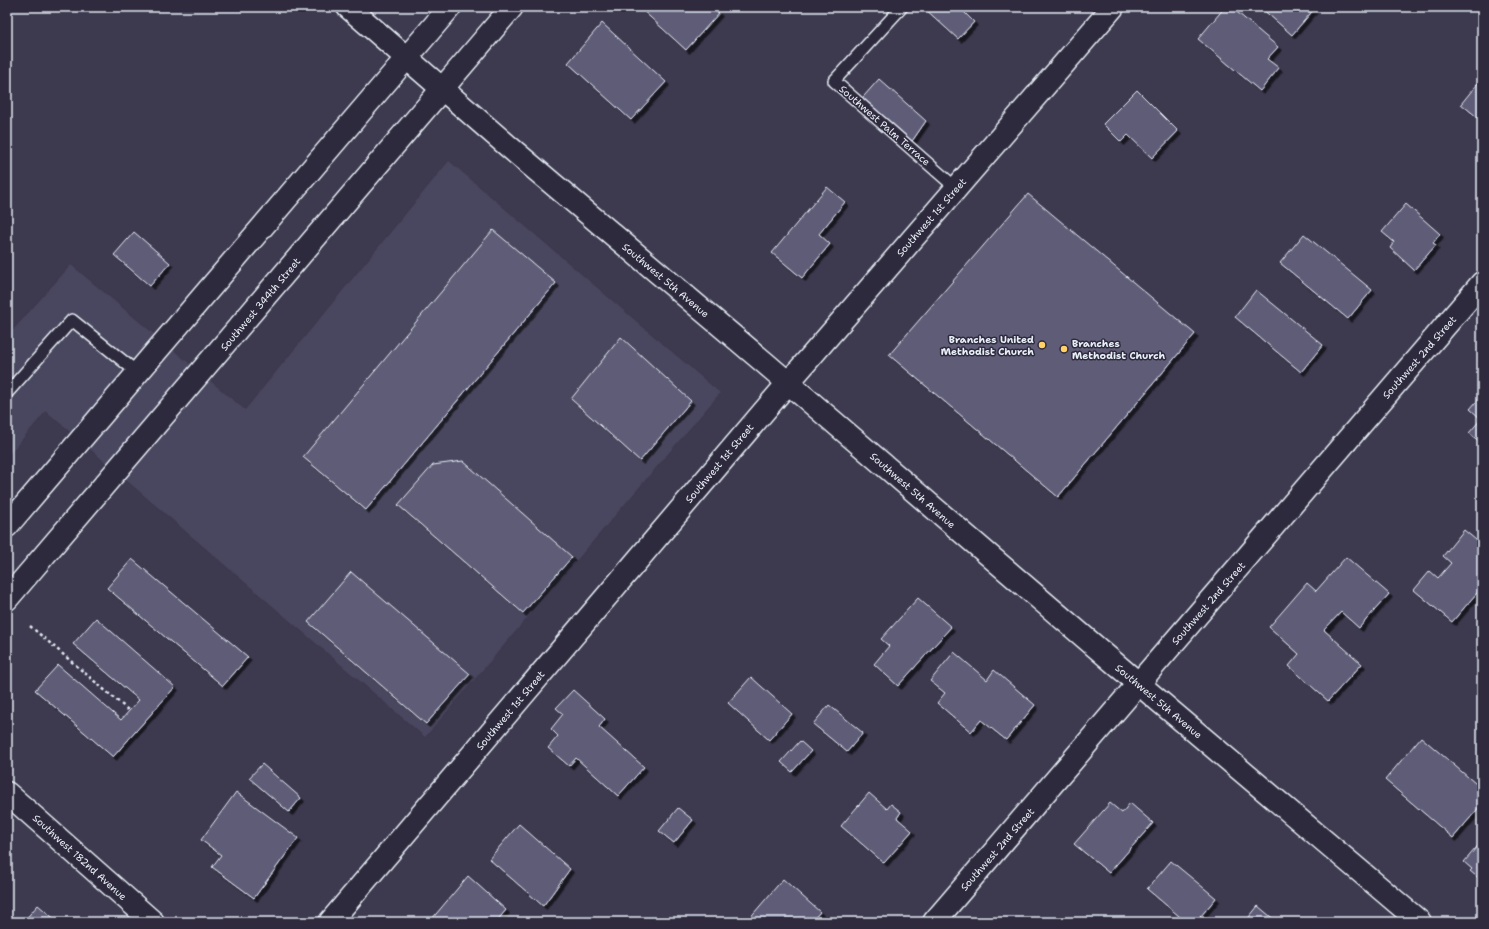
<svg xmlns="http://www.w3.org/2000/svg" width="1489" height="929" viewBox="0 0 1489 929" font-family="'Shantell Sans',sans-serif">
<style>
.built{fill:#4a465e}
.building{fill:#5f5b78;stroke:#e8f1f8;filter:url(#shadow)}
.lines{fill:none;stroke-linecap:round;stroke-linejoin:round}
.lane-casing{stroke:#e8f1f8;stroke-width:14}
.street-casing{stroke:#e8f1f8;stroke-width:25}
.secondary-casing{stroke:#e8f1f8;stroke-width:25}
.path{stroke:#e8f1f8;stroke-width:2.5;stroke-dasharray:3 3;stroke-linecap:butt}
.lane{stroke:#2f2a3d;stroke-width:11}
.street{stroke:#2f2a3d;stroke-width:22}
.secondary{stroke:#2f2a3d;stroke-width:22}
.poi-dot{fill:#ffd166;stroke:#2f2a3d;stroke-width:1.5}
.labels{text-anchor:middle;stroke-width:3;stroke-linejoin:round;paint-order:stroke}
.street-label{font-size:10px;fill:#e8f1f8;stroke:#2f2a3d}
.poi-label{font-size:10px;font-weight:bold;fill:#e8f1f8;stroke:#2f2a3d;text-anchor:end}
</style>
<defs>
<filter id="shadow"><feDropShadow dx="3.5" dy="3.5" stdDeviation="0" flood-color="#0009"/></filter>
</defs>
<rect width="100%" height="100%" fill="#3d394f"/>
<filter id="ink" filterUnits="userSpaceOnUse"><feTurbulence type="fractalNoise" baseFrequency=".025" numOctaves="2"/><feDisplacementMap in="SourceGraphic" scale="8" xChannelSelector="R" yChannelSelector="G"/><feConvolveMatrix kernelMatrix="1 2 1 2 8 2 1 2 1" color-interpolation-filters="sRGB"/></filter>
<g filter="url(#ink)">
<!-- built -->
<polygon class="built" points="449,161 720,393 425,737 46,411 7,457 7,337 71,265 245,410"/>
<!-- building -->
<g class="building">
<polygon points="639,7 712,7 719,13 686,50"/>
<polygon points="923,7 959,7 974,22 958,39"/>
<polygon points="1225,7 1231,7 1278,47 1267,59 1279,68 1260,91 1198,39"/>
<polygon points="1260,7 1316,7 1292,35"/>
<polygon points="602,23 666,82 631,120 568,63"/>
<polygon points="1482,78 1482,121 1461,104"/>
<polygon points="879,79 926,121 908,147 857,104"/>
<polygon points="1137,90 1178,131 1152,158 1128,135 1121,142 1103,124"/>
<polygon points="827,187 845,202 819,234 830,244 802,278 772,253"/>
<polygon points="1028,194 1195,334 1058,497 889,355"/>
<polygon points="1406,204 1440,234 1433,243 1436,245 1414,270 1390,248 1394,242 1382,232"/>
<polygon points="493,230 556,283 366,510 303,457"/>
<polygon points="134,232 170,263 150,286 114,255"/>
<polygon points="1304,234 1372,290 1348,319 1280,263"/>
<polygon points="1256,290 1323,345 1301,372 1235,317"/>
<polygon points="621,337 691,401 640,461 571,399"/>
<polygon points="1482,395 1482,444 1469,433 1481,419 1470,409"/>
<polygon points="463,461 572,557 523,613 398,505 433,465"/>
<polygon points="1464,530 1482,545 1482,587 1452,622 1414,590 1430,571 1438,578 1451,563 1443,556"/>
<polygon points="1346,557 1389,594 1359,628 1341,612 1324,630 1362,664 1328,701 1289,666 1299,654 1269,627 1307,583 1316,591"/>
<polygon points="132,559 248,657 223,686 107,588"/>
<polygon points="351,572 470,674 426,724 308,622"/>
<polygon points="918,598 951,627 898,686 874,664 889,646 881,639"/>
<polygon points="96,618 175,687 113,757 35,690 58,665 121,720 139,700 73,644"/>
<polygon points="954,652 987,680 994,670 1035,705 1006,740 981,720 971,732 937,703 945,693 930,681"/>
<polygon points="751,677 792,714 769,740 728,703"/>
<polygon points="573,690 605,719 599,727 644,767 618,796 576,758 569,766 548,748 558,736 551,729 563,714 556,708"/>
<polygon points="829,705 863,733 847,752 813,724"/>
<polygon points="1421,737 1482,789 1482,804 1453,838 1385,780"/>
<polygon points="800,741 811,751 792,772 781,762"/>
<polygon points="262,764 301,798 289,812 249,778"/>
<polygon points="236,792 298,838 254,898 212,867 221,855 201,840"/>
<polygon points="869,793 887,809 891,804 901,812 897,818 912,831 884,863 841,826"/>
<polygon points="1110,803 1122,813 1130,803 1153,823 1109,873 1074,844"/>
<polygon points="678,808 693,820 674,843 659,831"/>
<polygon points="519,824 570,869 543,906 489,859"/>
<polygon points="1482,841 1482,881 1470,871 1472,869 1464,862"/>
<polygon points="1171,861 1216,898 1196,922 1186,922 1147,889"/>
<polygon points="468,876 506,910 496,922 433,922 431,920"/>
<polygon points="783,879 820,912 811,922 750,922 748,920"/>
<polygon points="38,905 58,922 23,922"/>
<polygon points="1258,906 1277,922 1245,922"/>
</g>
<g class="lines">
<!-- lane casing -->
<g class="lane-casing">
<g id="lane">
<polyline points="902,7 834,81 956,188"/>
<polyline points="7,393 72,320 138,373"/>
</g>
</g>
<!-- street casing -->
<g class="street-casing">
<g id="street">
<polyline points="348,7 508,146 765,363 1139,684 1420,922"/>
<polyline points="330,922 788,383 1113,7"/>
<polyline points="934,922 1482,283"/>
</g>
</g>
<!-- secondary casing -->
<g class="secondary-casing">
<g id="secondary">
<polyline points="7,526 450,7"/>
<polyline points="7,599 512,7"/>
<polyline points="7,793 153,922"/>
</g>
</g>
<!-- path -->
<polyline class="path" points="30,626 128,710"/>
<!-- lane -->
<use href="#lane" class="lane"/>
<!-- street -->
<use href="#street" class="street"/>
<!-- secondary -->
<use href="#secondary" class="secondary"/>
</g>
</g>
<!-- markers -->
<g class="poi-dot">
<circle cx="1042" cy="345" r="4"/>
<circle cx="1064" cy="349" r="4"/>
</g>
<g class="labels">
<!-- street labels -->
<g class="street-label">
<text transform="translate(885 125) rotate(41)" y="4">Southwest Palm Terrace</text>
<text transform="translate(931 217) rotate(-49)" y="4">Southwest 1st Street</text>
<text transform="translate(666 280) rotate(40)" y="4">Southwest 5th Avenue</text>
<text transform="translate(260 304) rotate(-50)" y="4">Southwest 344th Street</text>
<text transform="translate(1419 357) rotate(-49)" y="4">Southwest 2nd Street</text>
<text transform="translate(719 463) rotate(-50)" y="4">Southwest 1st Street</text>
<text transform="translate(913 490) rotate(41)" y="4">Southwest 5th Avenue</text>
<text transform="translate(1208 603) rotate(-49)" y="4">Southwest 2nd Street</text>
<text transform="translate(1159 701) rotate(40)" y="4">Southwest 5th Avenue</text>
<text transform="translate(510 710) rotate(-50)" y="4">Southwest 1st Street</text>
<text transform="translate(997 849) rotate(-49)" y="4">Southwest 2nd Street</text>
<text transform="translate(80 857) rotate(42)" y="4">Southwest 182nd Avenue</text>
</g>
<!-- poi labels -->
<g class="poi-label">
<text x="1034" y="343">Branches United<tspan x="1034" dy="12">Methodist Church</tspan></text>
<text x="1072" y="347" text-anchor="start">Branches<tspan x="1072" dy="12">Methodist Church</tspan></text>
</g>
</g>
<!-- margin -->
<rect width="1489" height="929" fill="none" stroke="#2f2a3d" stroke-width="24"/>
<rect x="12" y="12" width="1465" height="905" fill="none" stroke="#e8f1f8" stroke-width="1.5" filter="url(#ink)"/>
</svg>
